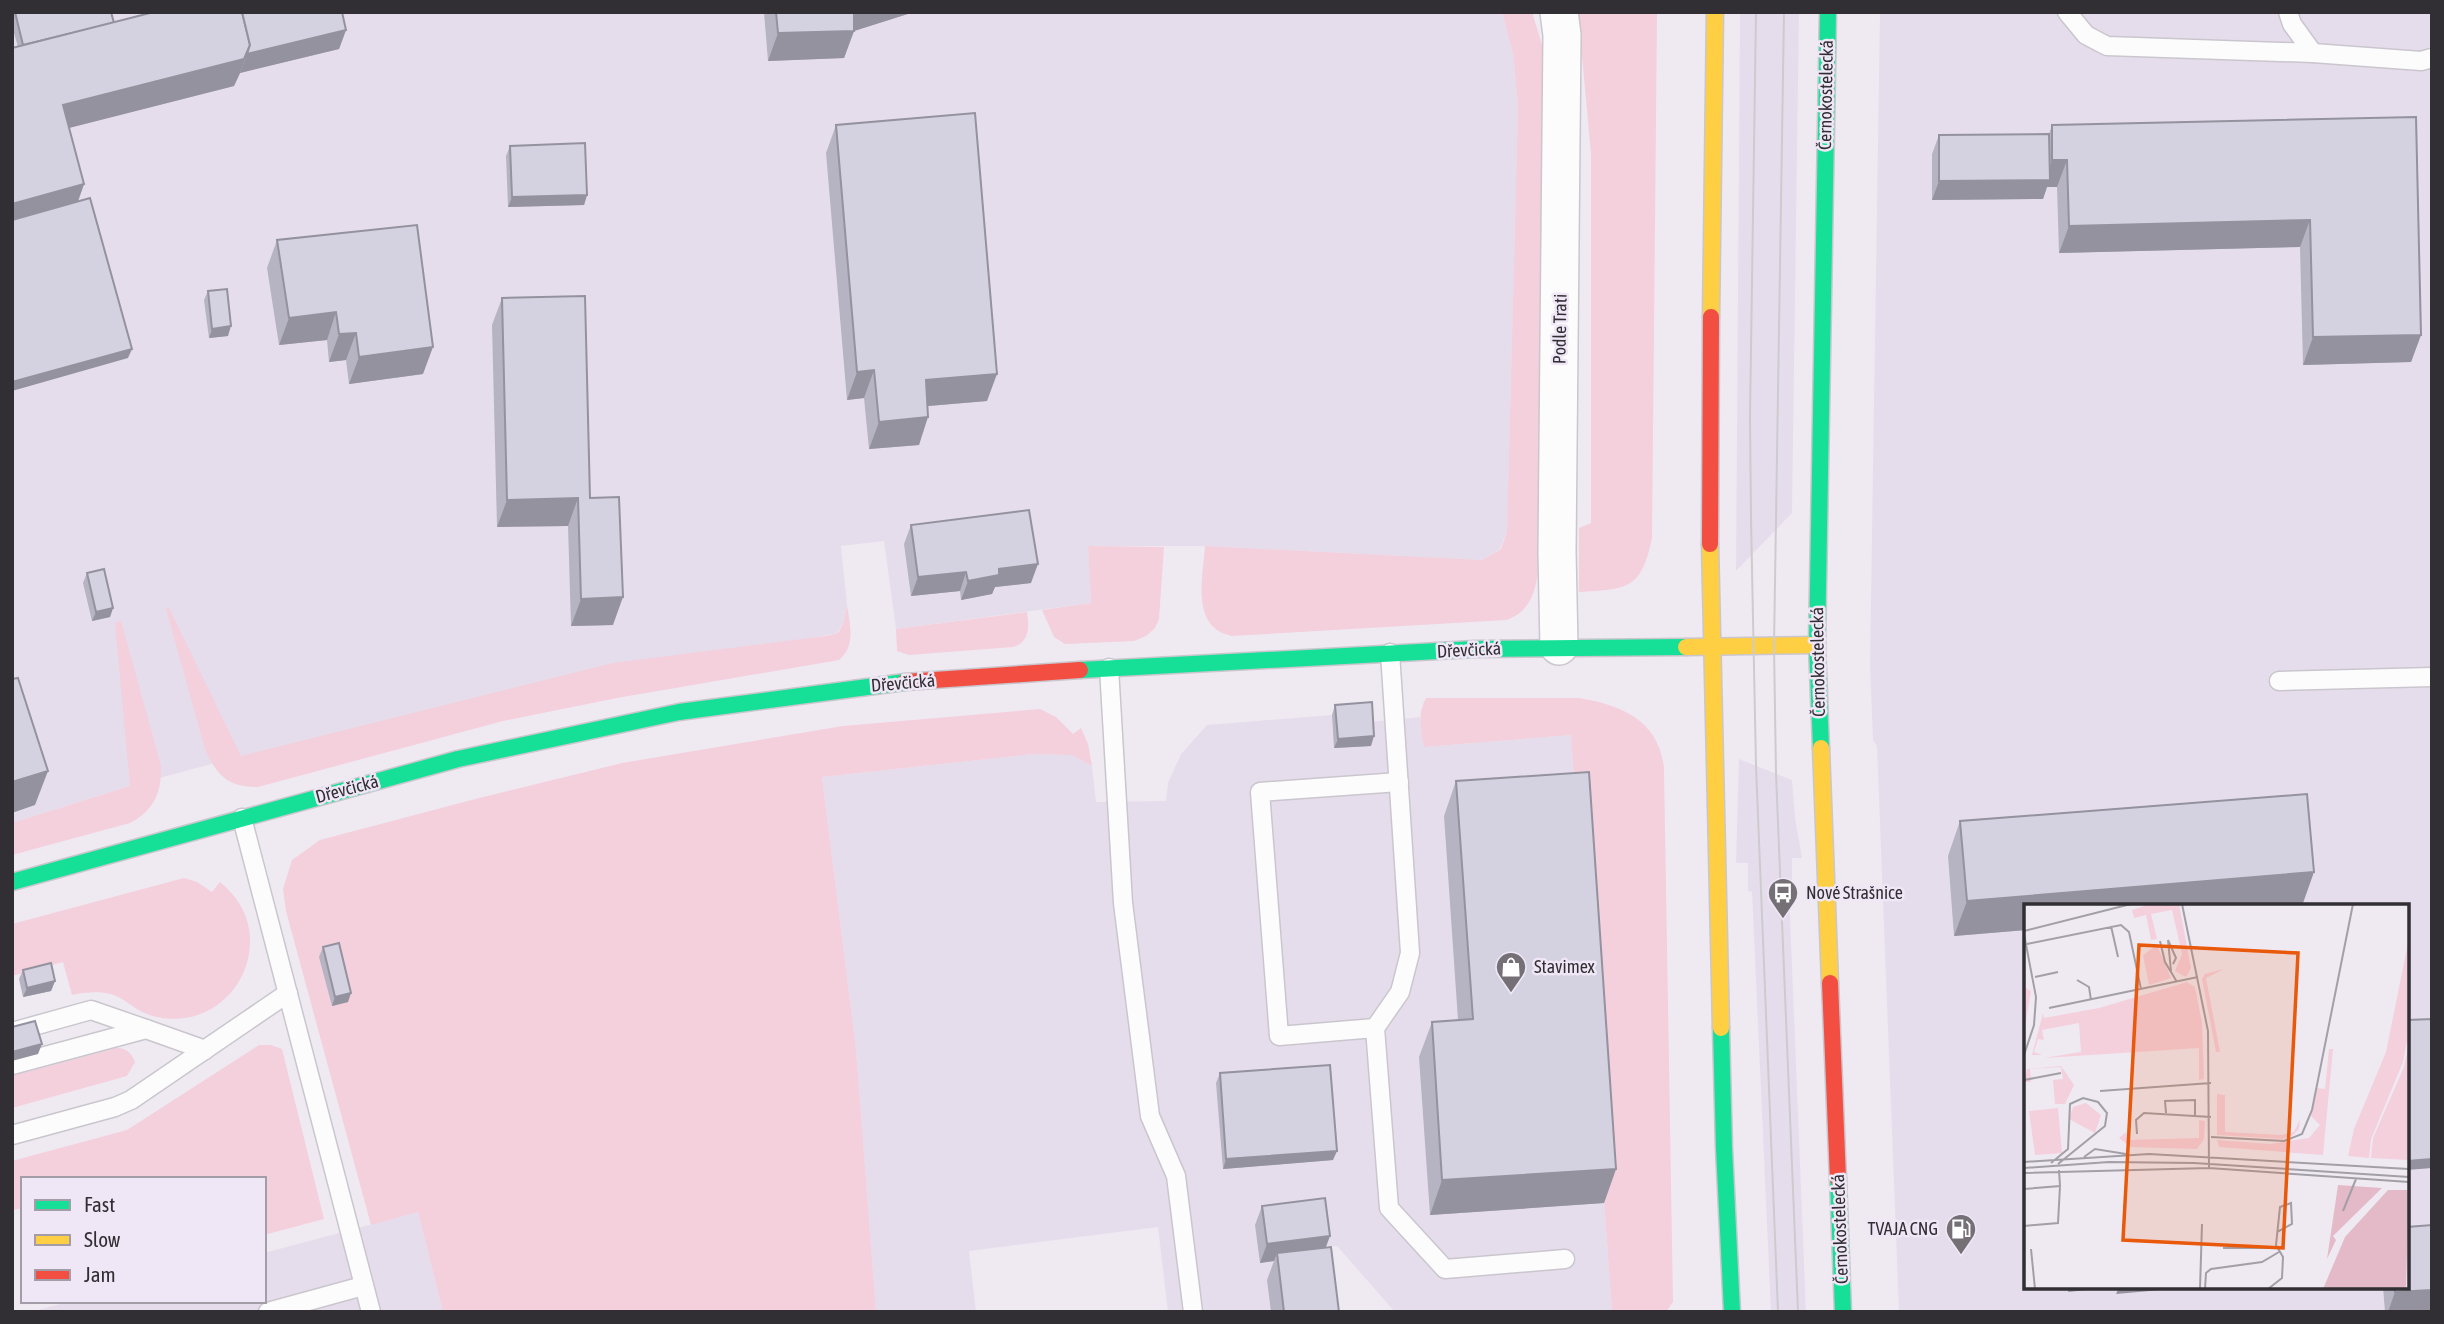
<svg xmlns="http://www.w3.org/2000/svg" width="2444" height="1324" viewBox="0 0 2444 1324" font-family="'Asap Condensed',sans-serif">
<style>
.built{fill:#e6ddec;fill-rule:evenodd}
.green{fill:#f4cfdc}
.lines{fill:none;stroke-linecap:round;stroke-linejoin:round}
.lane-casing{stroke:#cac6cd;stroke-width:21}
.street-casing{stroke:#cac6cd;stroke-width:40}
.fast-casing{stroke:#cac6cd;stroke-width:19}
.slow-casing{stroke:#cac6cd;stroke-width:19}
.jam-casing{stroke:#cac6cd;stroke-width:19}
.lane{stroke:#fdfcfd;stroke-width:18}
.street{stroke:#fdfcfd;stroke-width:37}
.fast{stroke:#16e098;stroke-width:16}
.slow{stroke:#ffcf43;stroke-width:16}
.jam{stroke:#f24e42;stroke-width:16}
.tram{stroke:#cdcbcd;stroke-width:2}
.wall{fill:#b6b4c2}
.shaded-wall{fill:#94929e}
.building{fill:#d4d1e1;stroke:#94929e;stroke-width:2}
.labels{text-anchor:middle;stroke-width:5;stroke-linejoin:round;paint-order:stroke}
.street-label{font-size:18px;fill:#322f34;stroke:#efe7f6}
.poi-label{font-size:18px;fill:#322f34;stroke:#efe7f6;text-anchor:start}
.inset-road{fill:none;stroke:#a39fa6;stroke-width:2}
.view{fill:#e8590c;fill-opacity:0.15;stroke:#e8590c;stroke-width:3.5}
.inset-edge{fill:none;stroke:#322f34;stroke-width:3.5}
</style>
<rect width="100%" height="100%" fill="#efeaf2"/>
<!-- built -->
<g class="built">
<polygon points="12,12 1502,12 1513,54 1518,106 1507,531 1500,549 1482,560 1205,546 1088,546 1091,603 896,629 884,541 841,546 847,605 844,622 837,633 241,756 130,786 12,823"/>
<polygon points="1740,12 1799,12 1792,513 1736,571"/>
<path d="M1880,12H2432V1312H1899L1877,746L1873,740L1870,665ZM2026,906H2407V1287H2026Z"/>
<polygon points="1368,712 1370,722 1420,717 1424,747 1571,735 1612,1312 1395,1312 1337,1246 1323,1247 1326,1312 1168,1312 1158,1227 969,1251 976,1312 876,1312 856,1049 822,777 1033,754 1072,755 1092,766 1096,802 1166,801 1168,783 1181,754 1207,725"/>
<polygon points="1739,759 1792,780 1795,818 1802,858 1792,858 1792,890 1789,891 1806,1312 1771,1312 1752,892 1748,891 1748,863 1736,863"/>
<polygon points="418,1212 443,1312 31,1312 71,1301 264,1301 264,1253"/>
</g>
<!-- green -->
<g class="green">
<path d="M1502,12H1532L1546,58L1539,557C1538,583 1534,611 1506,620L1232,636C1190,628 1203,577 1205,546L1482,560L1501,549L1507,531L1518,106L1513,54Z"/>
<path d="M1578,12H1657L1652,538C1641,590 1628,589 1579,592V528L1591,523V154Z"/>
<polygon points="1088,546 1164,547 1159,619 1155,628 1146,636 1134,641 1065,644 1054,637 1042,610 1091,603"/>
<path d="M847,605C850,625 856,646 839,660L617,698L503,721L258,787C228,787 217,776 205,749L166,609L169,608L241,756L613,663L826,636L838,633L844,622Z"/>
<path d="M1027,612C1029,627 1030,642 1013,647L909,655L897,651L896,629Z"/>
<path d="M121,621L161,766C162,791 154,811 130,823L12,855V823L130,786L115,623Z"/>
<path d="M1426,698H1579C1622,705 1659,721 1664,768L1673,1302L1666,1312H1612L1571,735L1424,747C1421,730 1417,714 1426,698Z"/>
<polygon points="1040,709 1056,717 1073,734 1081,728 1088,744 1092,766 1072,755 1033,754 822,777 856,1049 876,1312 443,1312 418,1212 371,1225 286,911 283,889 292,860 320,840 479,798 622,763 843,726"/>
<path d="M184,878L197,882L212,892L220,882C237,896 249,915 250,937C252,990 205,1030 153,1016C140,1013 131,1004 120,998C106,990 87,992 72,995L63,962L12,976V924Z"/>
<polygon points="259,1045 271,1045 282,1049 324,1219 264,1235 264,1179 23,1179 23,1208 12,1210 12,1161 127,1130"/>
<path d="M116,1048C126,1047 132,1054 135,1062L127,1076L12,1108V1076Z"/>
</g>
<g class="lines">
<!-- lane casing -->
<g class="lane-casing">
<g id="lane">
<polyline points="2067,12 2086,35 2107,46 2313,53 2421,61 2432,58"/>
<polyline points="2288,12 2292,24 2313,53"/>
<polyline points="1390,653 1410,953 1400,992 1375,1028 1389,1208 1445,1269 1565,1259"/>
<polyline points="1109,668 1123,903 1150,1116 1176,1176 1193,1312"/>
<polyline points="2279,681 2432,677"/>
<polyline points="242,818 371,1312"/>
<polyline points="1375,1028 1279,1036 1260,792 1399,782"/>
<polyline points="12,1032 91,1010 146,1029"/>
<polyline points="12,1065 146,1029 205,1050"/>
<polyline points="12,1135 115,1107 131,1100 288,993"/>
<polyline points="268,1312 363,1286"/>
</g>
</g>
<!-- street casing -->
<g class="street-casing">
<polyline id="street" points="1559,646 1557,552 1562,35 1559,12"/>
</g>
<!-- fast casing -->
<g class="fast-casing">
<g id="fast">
<polyline points="1080,670 1475,649 1686,647"/>
<polyline points="1821,748 1817,645 1828,12"/>
<polyline points="12,882 458,759 679,712 905,682"/>
<polyline points="1721,1028 1724,1148 1732,1312"/>
<polyline points="1838,1179 1843,1312"/>
</g>
</g>
<!-- slow casing -->
<g class="slow-casing">
<g id="slow">
<polyline points="1711,317 1715,12"/>
<polyline points="1710,544 1721,1028"/>
<polyline points="1686,647 1817,645"/>
<polyline points="1821,748 1830,983"/>
</g>
</g>
<!-- jam casing -->
<g class="jam-casing">
<g id="jam">
<polyline points="1710,544 1711,317"/>
<polyline points="905,682 1080,670"/>
<polyline points="1830,983 1838,1179"/>
</g>
</g>
<!-- lane -->
<use href="#lane" class="lane"/>
<!-- street -->
<use href="#street" class="street"/>
<!-- fast -->
<use href="#fast" class="fast"/>
<!-- slow -->
<use href="#slow" class="slow"/>
<!-- jam -->
<use href="#jam" class="jam"/>
<!-- tram -->
<g class="tram">
<polyline points="1756,12 1750,417 1751,519 1756,766 1778,1312"/>
<polyline points="1784,12 1774,646 1776,774 1798,1312"/>
</g>
</g>
<!-- wall -->
<g class="wall">
<polygon points="12,12 111,12 114,23 346,30 339,49 240,73 234,86 69,128 84,184 78,202 128,358 18,47 12,26"/>
<polygon points="764,12 914,12 854,31 844,58 768,61"/>
<polygon points="2416,117 2421,335 2411,362 2303,365 2300,247 2059,253 2057,187 2047,187 2043,199 1932,200 1932,154 1939,135 2049,134 2052,125"/>
<polygon points="836,125 987,401 928,406 919,445 869,449 864,398 847,400 826,153"/>
<polygon points="510,146 587,195 584,205 508,207 506,156"/>
<polygon points="277,240 423,374 349,384 346,360 329,362 327,340 279,345 267,268"/>
<polygon points="208,291 228,336 209,338 204,300"/>
<polygon points="502,298 590,498 613,625 571,626 568,526 497,527 492,325"/>
<polygon points="911,525 1031,583 995,587 992,594 961,600 960,591 911,596 904,544"/>
<polygon points="87,573 113,608 110,617 92,621 83,583"/>
<polygon points="1335,705 1371,746 1334,748 1332,715"/>
<polygon points="1456,781 1616,1169 1604,1203 1430,1215 1419,1057 1432,1022 1458,1020 1444,816"/>
<polygon points="1960,821 2026,906 2026,930 1954,936 1948,856"/>
<polygon points="323,947 348,1002 332,1006 319,957"/>
<polygon points="23,970 55,981 51,991 23,997 19,979"/>
<polygon points="1220,1073 1333,1160 1223,1169 1216,1083"/>
<polygon points="1262,1206 1326,1247 1339,1312 1271,1312 1267,1280 1274,1261 1260,1263 1255,1225"/>
<polygon points="2383,1287 2407,1287 2432,1312 2385,1312"/>
</g>
<!-- shaded-wall -->
<g class="shaded-wall">
<polygon points="852,12 914,12 854,31 844,58 768,61 778,33"/>
<polygon points="346,30 339,49 240,73 247,54"/>
<polygon points="250,45 240,73 234,86 53,132 63,105"/>
<polygon points="2052,160 2067,160 2057,187 2047,187 2043,199 1932,200 1939,181 2045,180"/>
<polygon points="84,184 74,212 12,229 12,204"/>
<polygon points="587,195 584,205 508,207 512,197"/>
<polygon points="2310,220 2300,247 2059,253 2069,226"/>
<polygon points="336,312 327,340 279,345 289,318"/>
<polygon points="231,326 228,336 209,338 212,329"/>
<polygon points="356,333 346,360 329,362 339,334"/>
<polygon points="2421,335 2411,362 2303,365 2313,337"/>
<polygon points="433,347 423,374 349,384 359,357"/>
<polygon points="132,349 128,358 12,391 12,382"/>
<polygon points="874,370 864,398 847,400 857,372"/>
<polygon points="997,374 987,401 916,407 926,380"/>
<polygon points="928,417 919,445 869,449 879,422"/>
<polygon points="578,498 568,526 497,527 507,500"/>
<polygon points="1038,564 1031,583 995,587 992,594 961,600 968,581 999,569"/>
<polygon points="966,572 960,591 911,596 918,577"/>
<polygon points="623,597 613,625 571,626 581,599"/>
<polygon points="113,608 110,617 92,621 96,612"/>
<polygon points="1374,736 1371,746 1334,748 1338,739"/>
<polygon points="48,771 35,805 12,813 12,782"/>
<polygon points="2314,872 2302,906 2026,906 2026,930 1954,936 1967,901"/>
<polygon points="55,981 51,991 23,997 27,988"/>
<polygon points="351,993 348,1002 332,1006 335,997"/>
<polygon points="42,1044 38,1054 12,1061 12,1052"/>
<polygon points="1337,1151 1333,1160 1223,1169 1226,1159"/>
<polygon points="2432,1159 2432,1168 2407,1170 2407,1161"/>
<polygon points="1616,1169 1604,1203 1430,1215 1442,1180"/>
<polygon points="1330,1236 1323,1255 1277,1253 1274,1261 1260,1263 1267,1244"/>
<polygon points="2070,1287 2116,1287 2068,1292"/>
<polygon points="2119,1287 2195,1287 2116,1294"/>
<polygon points="2432,1290 2432,1312 2388,1312 2395,1292"/>
</g>
<!-- building -->
<g class="building">
<polygon points="15,12 111,12 114,23 23,45"/>
<polygon points="154,12 242,12 250,45 244,59 63,105 84,184 12,204 12,48"/>
<polygon points="242,12 342,12 346,30 247,54 250,45"/>
<polygon points="776,12 854,12 854,31 778,33"/>
<polygon points="975,113 997,374 926,380 928,417 879,422 874,370 857,372 836,125"/>
<polygon points="2416,117 2421,335 2313,337 2310,220 2069,226 2067,160 2052,160 2052,125"/>
<polygon points="2049,134 2050,180 1939,181 1939,135"/>
<polygon points="585,143 587,195 512,197 510,146"/>
<polygon points="90,198 132,349 12,382 12,220"/>
<polygon points="417,225 433,347 359,357 356,333 339,334 336,312 289,318 277,240"/>
<polygon points="227,289 231,326 212,329 208,291"/>
<polygon points="585,296 590,498 619,497 623,597 581,599 578,498 507,500 502,298"/>
<polygon points="1029,510 1038,564 999,569 999,575 968,581 966,572 918,577 911,525"/>
<polygon points="104,569 113,608 96,612 87,573"/>
<polygon points="18,678 48,771 12,782 12,679"/>
<polygon points="1372,702 1374,736 1338,739 1335,705"/>
<polygon points="1589,772 1616,1169 1442,1180 1432,1022 1473,1019 1456,781"/>
<polygon points="2307,794 2314,872 1967,901 1960,821"/>
<polygon points="339,943 351,993 335,997 323,947"/>
<polygon points="51,963 55,981 27,988 23,970"/>
<polygon points="2432,1019 2432,1159 2407,1161 2407,1020"/>
<polygon points="35,1021 42,1044 12,1052 12,1027"/>
<polygon points="1330,1065 1337,1151 1226,1159 1220,1073"/>
<polygon points="1325,1198 1330,1236 1267,1244 1262,1206"/>
<polygon points="2432,1225 2432,1290 2395,1292 2395,1287 2407,1287 2407,1227"/>
<polygon points="1331,1247 1339,1312 1284,1312 1277,1253"/>
</g>
<!-- icons -->
<defs>
<g id="bus-pin" transform="scale(1.575)"><path d="M0 17L-7.5 6A9.5 9.5 0 1 1 7.5 6Z" fill="#747076" stroke="#efe7f6"/><path d="M-5-6H5V4H4V6H2V4H-2V6H-4V4H-5ZM-3.5-4V0h7V-4ZM-3.5 1.2v1.5H-2V1.2ZM2 1.2v1.5H3.5V1.2Z" fill="#fff"/></g>
<g id="shop-pin" transform="scale(1.575)"><path d="M0 17L-7.5 6A9.5 9.5 0 1 1 7.5 6Z" fill="#747076" stroke="#efe7f6"/><path d="M-5-2.5h2.3a2.7 3.5 0 0 1 5.4 0H5L5.5 6h-11ZM-1.5-2.5h3a1.5 2.3 0 0 0-3 0Z" fill="#fff"/></g>
<g id="fuel-pin" transform="scale(1.575)"><path d="M0 17L-7.5 6A9.5 9.5 0 1 1 7.5 6Z" fill="#747076" stroke="#efe7f6"/><path d="M-5.5-6h7V0h2V4h1.3V-2.5L3-4.5l.8-.8L6-3V5H2.5V1h-1V6h-7ZM-4.2-4.7v3.2H.2V-4.7Z" fill="#fff"/></g>
</defs>
<g fill-rule="evenodd">
<use href="#bus-pin" x="1783" y="893"/>
<use href="#shop-pin" x="1511" y="967"/>
<use href="#fuel-pin" x="1961" y="1229"/>
</g>
<g class="labels">
<!-- street labels -->
<g class="street-label">
<text transform="translate(1826 95) rotate(-89)" y="6">Černokostelecká</text>
<text transform="translate(1560 329) rotate(-89)" y="6">Podle Trati</text>
<text transform="translate(1469 650) rotate(-3)" y="6">Dřevčická</text>
<text transform="translate(1818 662) rotate(-91)" y="6">Černokostelecká</text>
<text transform="translate(903 683) rotate(-5)" y="6">Dřevčická</text>
<text transform="translate(347 789) rotate(-15)" y="6">Dřevčická</text>
<text transform="translate(1840 1229) rotate(-92)" y="6">Černokostelecká</text>
</g>
<!-- poi labels -->
<g class="poi-label">
<text x="1806" y="899">Nové Strašnice</text>
<text x="1534" y="973">Stavimex</text>
<text x="1938" y="1235" text-anchor="end">TVAJA CNG</text>
</g>
</g>
<!-- overview -->
<g transform="translate(2024 904)">
<rect width="385" height="385" fill="#efeaf2"/>
<path d="M126,0H155L167,64L162,73L151,67L158,50L148,6L127,10L133,35L127,36L122,11L110,14L108,6ZM385,34V127L379,158L347,235L345,254L324,252L330,225L362,148ZM133,41L147,74L125,81L119,51ZM200,65L182,74L196,148H192L178,75L181,70ZM163,78L171,83L178,119L180,175L175,176V144L20,154L57,148L55,119L18,126L20,136L14,135L10,148L18,151H8L19,109L20,114L75,104ZM0,83L7,87L0,128ZM385,139V256L347,254L349,234L380,163ZM305,145H309L299,251L195,243L193,236L246,240L285,234L296,221L287,212L293,184L301,185ZM37,162L50,181L41,200H31L29,176L39,175L37,163L6,165L7,178H0L3,165ZM193,190L201,191V228L258,231L270,228L276,215L275,225L269,231L258,235L193,231ZM62,199L77,211L71,229L45,215L49,203ZM34,204L38,249L11,251L5,207ZM175,216L181,217L180,235L173,245L107,243L95,234L102,228L103,236L175,234Z" fill="#f4cfdc"/>
<path d="M314,281L358,284L309,332L312,336L303,355ZM364,286H385L382,385H299L321,333Z" fill="#e4bac8"/>
<path class="inset-road" d="M158,0L184,127L185,264M87,22L94,53M0,27L107,0M0,30L12,93L10,121L0,151M144,36L147,67M144,36L152,54L149,60M136,37L141,58L153,78M3,40L97,21L105,28L117,85M11,73L34,68M53,76L65,83L67,96M25,104L174,73M0,176L37,169M76,187L187,179M142,209L141,197L171,196V213M113,230L112,216L120,209L187,213M187,233L260,237L278,230L288,206L329,0M60,253L71,245L102,250M0,258L125,250L385,265M27,259L44,245L46,200L59,194L74,198L83,209L81,222L34,260M0,264L85,258L170,259L385,273M0,269L185,264L385,278M0,285L36,282L35,266M319,307L332,275M0,322L34,319L36,282M199,344H252M7,345L11,385M176,385L178,320M181,385L182,369L187,365L238,358L255,348M244,385L258,374L259,353L252,341L256,303L267,299L268,320L253,328"/>
<path class="view" d="M115,41L274,49L259,344L99,336Z"/>
<rect width="385" height="385" class="inset-edge"/>
</g>
<!-- border -->
<rect width="2444" height="1324" fill="none" stroke="#322f34" stroke-width="28"/>
<!-- legend -->
<rect x="21" y="1177" width="245" height="126" fill="#efe7f6" stroke="#a39da8" stroke-width="2"/>
<rect x="35" y="1200" width="35" height="10" fill="#16e098" stroke="#a39da8" stroke-width="2"/>
<text x="84" y="1212" font-size="21" fill="#322f34">Fast</text>
<rect x="35" y="1235" width="35" height="10" fill="#ffcf43" stroke="#a39da8" stroke-width="2"/>
<text x="84" y="1247" font-size="21" fill="#322f34">Slow</text>
<rect x="35" y="1270" width="35" height="10" fill="#f24e42" stroke="#a39da8" stroke-width="2"/>
<text x="84" y="1282" font-size="21" fill="#322f34">Jam</text>
</svg>
